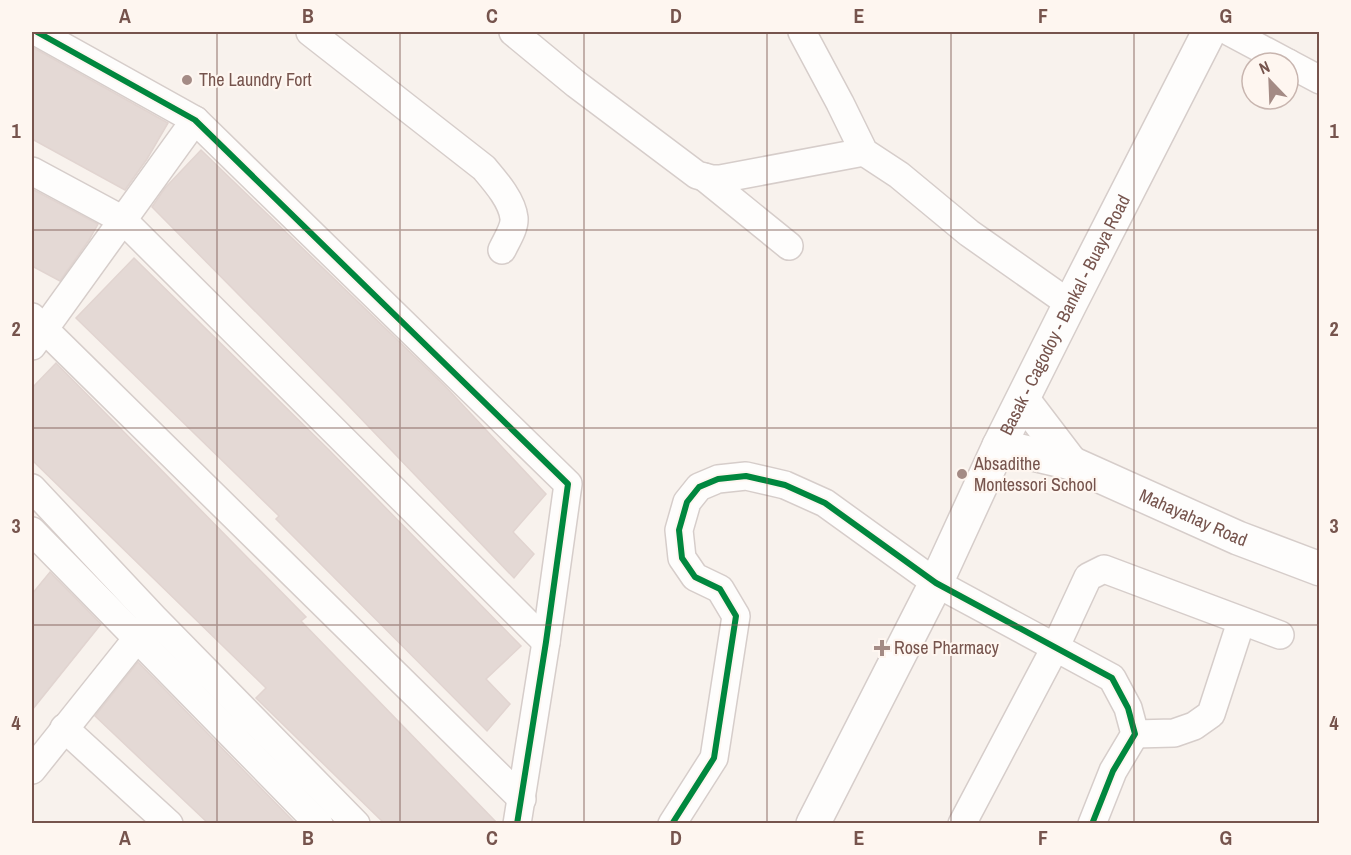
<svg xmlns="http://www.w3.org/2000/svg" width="1351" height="855" viewBox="0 0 1351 855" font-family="'Archivo Narrow',sans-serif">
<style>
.building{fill:#e4d9d5;stroke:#e1d4d0;stroke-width:1.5}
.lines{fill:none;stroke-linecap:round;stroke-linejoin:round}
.minor-casing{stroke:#d6cdca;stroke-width:30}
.tertiary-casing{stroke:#d6cdca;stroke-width:36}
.minor{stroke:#fefdfc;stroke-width:27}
.tertiary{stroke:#fefdfc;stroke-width:33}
.cycleway-casing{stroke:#fef6f0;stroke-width:10}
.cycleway{stroke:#00873e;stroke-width:6}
.grid{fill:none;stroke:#76544d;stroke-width:1.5;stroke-opacity:0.55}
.poi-dot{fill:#a48b85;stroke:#fef6f0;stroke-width:2}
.labels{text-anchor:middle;stroke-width:4.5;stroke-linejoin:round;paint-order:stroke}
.poi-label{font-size:18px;fill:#76544d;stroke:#fef6f0;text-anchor:start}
.street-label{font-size:18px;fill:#76544d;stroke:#fef6f0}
.neatline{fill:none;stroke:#76544d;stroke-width:2}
.grid-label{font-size:20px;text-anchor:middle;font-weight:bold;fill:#76544d}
</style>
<rect width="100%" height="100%" fill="#f8f2ed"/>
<!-- building -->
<g class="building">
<polygon points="32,47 168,123 147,159 125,190 32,139"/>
<polygon points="201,150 445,386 546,494 513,532 534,554 514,578 346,403 152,207 165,188"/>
<polygon points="32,189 98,224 89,240 60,281 32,266"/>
<polygon points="134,258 329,450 521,646 486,679 510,704 487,731 276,519 279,516 76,318"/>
<polygon points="56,363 306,617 301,621 498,824 385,824 256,698 266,688 32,460 32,388"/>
<polygon points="50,572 101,624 32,710 32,594"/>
<polygon points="138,662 296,824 209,824 95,716"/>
</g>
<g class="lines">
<!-- minor casing -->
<g class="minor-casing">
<g id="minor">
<polyline points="37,32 195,120 568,484 546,642 517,824"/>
<path d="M310,32L484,168C495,181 512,200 514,218C515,228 506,241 502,250"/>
<polyline points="513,32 576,84 697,175 712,179 720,179 864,152"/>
<polyline points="802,32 840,103 864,152 899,175 969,233 1070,304"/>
<polyline points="1230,32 1288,63"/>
<polyline points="1288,63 1320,80"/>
<polyline points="32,171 123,220 546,642"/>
<polyline points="704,177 789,246"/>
<polyline points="32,317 522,799"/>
<polyline points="32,346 195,120"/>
<polyline points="32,488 154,618 356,824"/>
<polyline points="32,531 319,824"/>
<polyline points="64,728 169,824"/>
<polyline points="1135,734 1174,733 1194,726 1211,714 1241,622"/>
<polyline points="32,770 147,626"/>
<polyline points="672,824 714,758 736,616 720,589 695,577 682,558 679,530 687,502 699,487 718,479 746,476 785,485 825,503 936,583 1112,678 1128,708 1135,734 1113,771 1092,824"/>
<polyline points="962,824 1056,646 1088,577 1104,569 1280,635"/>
</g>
</g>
<!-- tertiary casing -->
<g class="tertiary-casing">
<g id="tertiary">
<polyline points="1023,400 1071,463"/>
<path id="s1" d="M999,446L1071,463L1238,538L1320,569"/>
<path id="s2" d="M813,824L936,583L999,446L1070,304L1209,32"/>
</g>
</g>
<!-- minor -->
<use href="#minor" class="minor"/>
<!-- tertiary -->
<use href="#tertiary" class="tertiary"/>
<!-- cycleway casing -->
<g class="cycleway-casing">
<g id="cycleway">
<polyline points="37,32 195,120 568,484 546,642 517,824"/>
<polyline points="672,824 714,758 736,616 720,589 695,577 682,558 679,530 687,502 699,487 718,479 746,476 785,485 825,503 936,583 1112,678 1128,708 1135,734 1113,771 1092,824"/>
</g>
</g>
<!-- cycleway -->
<use href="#cycleway" class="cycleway"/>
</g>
<!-- grid -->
<path class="grid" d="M217,32V824M400,32V824M584,32V824M767,32V824M951,32V824M1134,32V824M32,230H1320M32,428H1320M32,625H1320"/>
<!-- markers -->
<g class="poi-dot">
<circle cx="187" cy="80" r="6"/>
<circle cx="962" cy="474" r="6"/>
<path d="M879 639h6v6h6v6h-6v6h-6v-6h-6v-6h6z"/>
</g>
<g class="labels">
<!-- poi labels -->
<g class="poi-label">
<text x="199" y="86">The Laundry Fort</text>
<text x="974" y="470">Absadithe<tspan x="974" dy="21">Montessori School</tspan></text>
<text x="894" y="654">Rose Pharmacy</text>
</g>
<!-- street labels -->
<g class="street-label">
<text dy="6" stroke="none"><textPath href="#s2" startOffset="568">Basak - Cagodoy - Bankal - Buaya Road</textPath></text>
<text dy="6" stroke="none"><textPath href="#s1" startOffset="208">Mahayahay Road</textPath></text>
</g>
</g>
<!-- border -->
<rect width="1351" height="855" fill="none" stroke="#fef6f0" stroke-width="66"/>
<!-- north arrow -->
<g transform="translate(1270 81) rotate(337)"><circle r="28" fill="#fef6f0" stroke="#c8b5af" stroke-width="1.5"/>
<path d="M0-4.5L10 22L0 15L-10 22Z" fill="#a48b85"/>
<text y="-9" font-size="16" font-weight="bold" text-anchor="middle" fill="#76544d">N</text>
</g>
<rect x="33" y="33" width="1285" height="789" class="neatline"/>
<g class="grid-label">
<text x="125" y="23">A</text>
<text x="308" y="23">B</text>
<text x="492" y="23">C</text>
<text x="676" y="23">D</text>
<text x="859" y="23">E</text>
<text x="1043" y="23">F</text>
<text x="1226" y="23">G</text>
<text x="16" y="138">1</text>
<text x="1334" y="138">1</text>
<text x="16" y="336">2</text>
<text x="1334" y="336">2</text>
<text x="16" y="533">3</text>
<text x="1334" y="533">3</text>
<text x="16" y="730">4</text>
<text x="1334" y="730">4</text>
<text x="125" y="845">A</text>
<text x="308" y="845">B</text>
<text x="492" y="845">C</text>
<text x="676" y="845">D</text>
<text x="859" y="845">E</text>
<text x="1043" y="845">F</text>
<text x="1226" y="845">G</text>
</g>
</svg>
